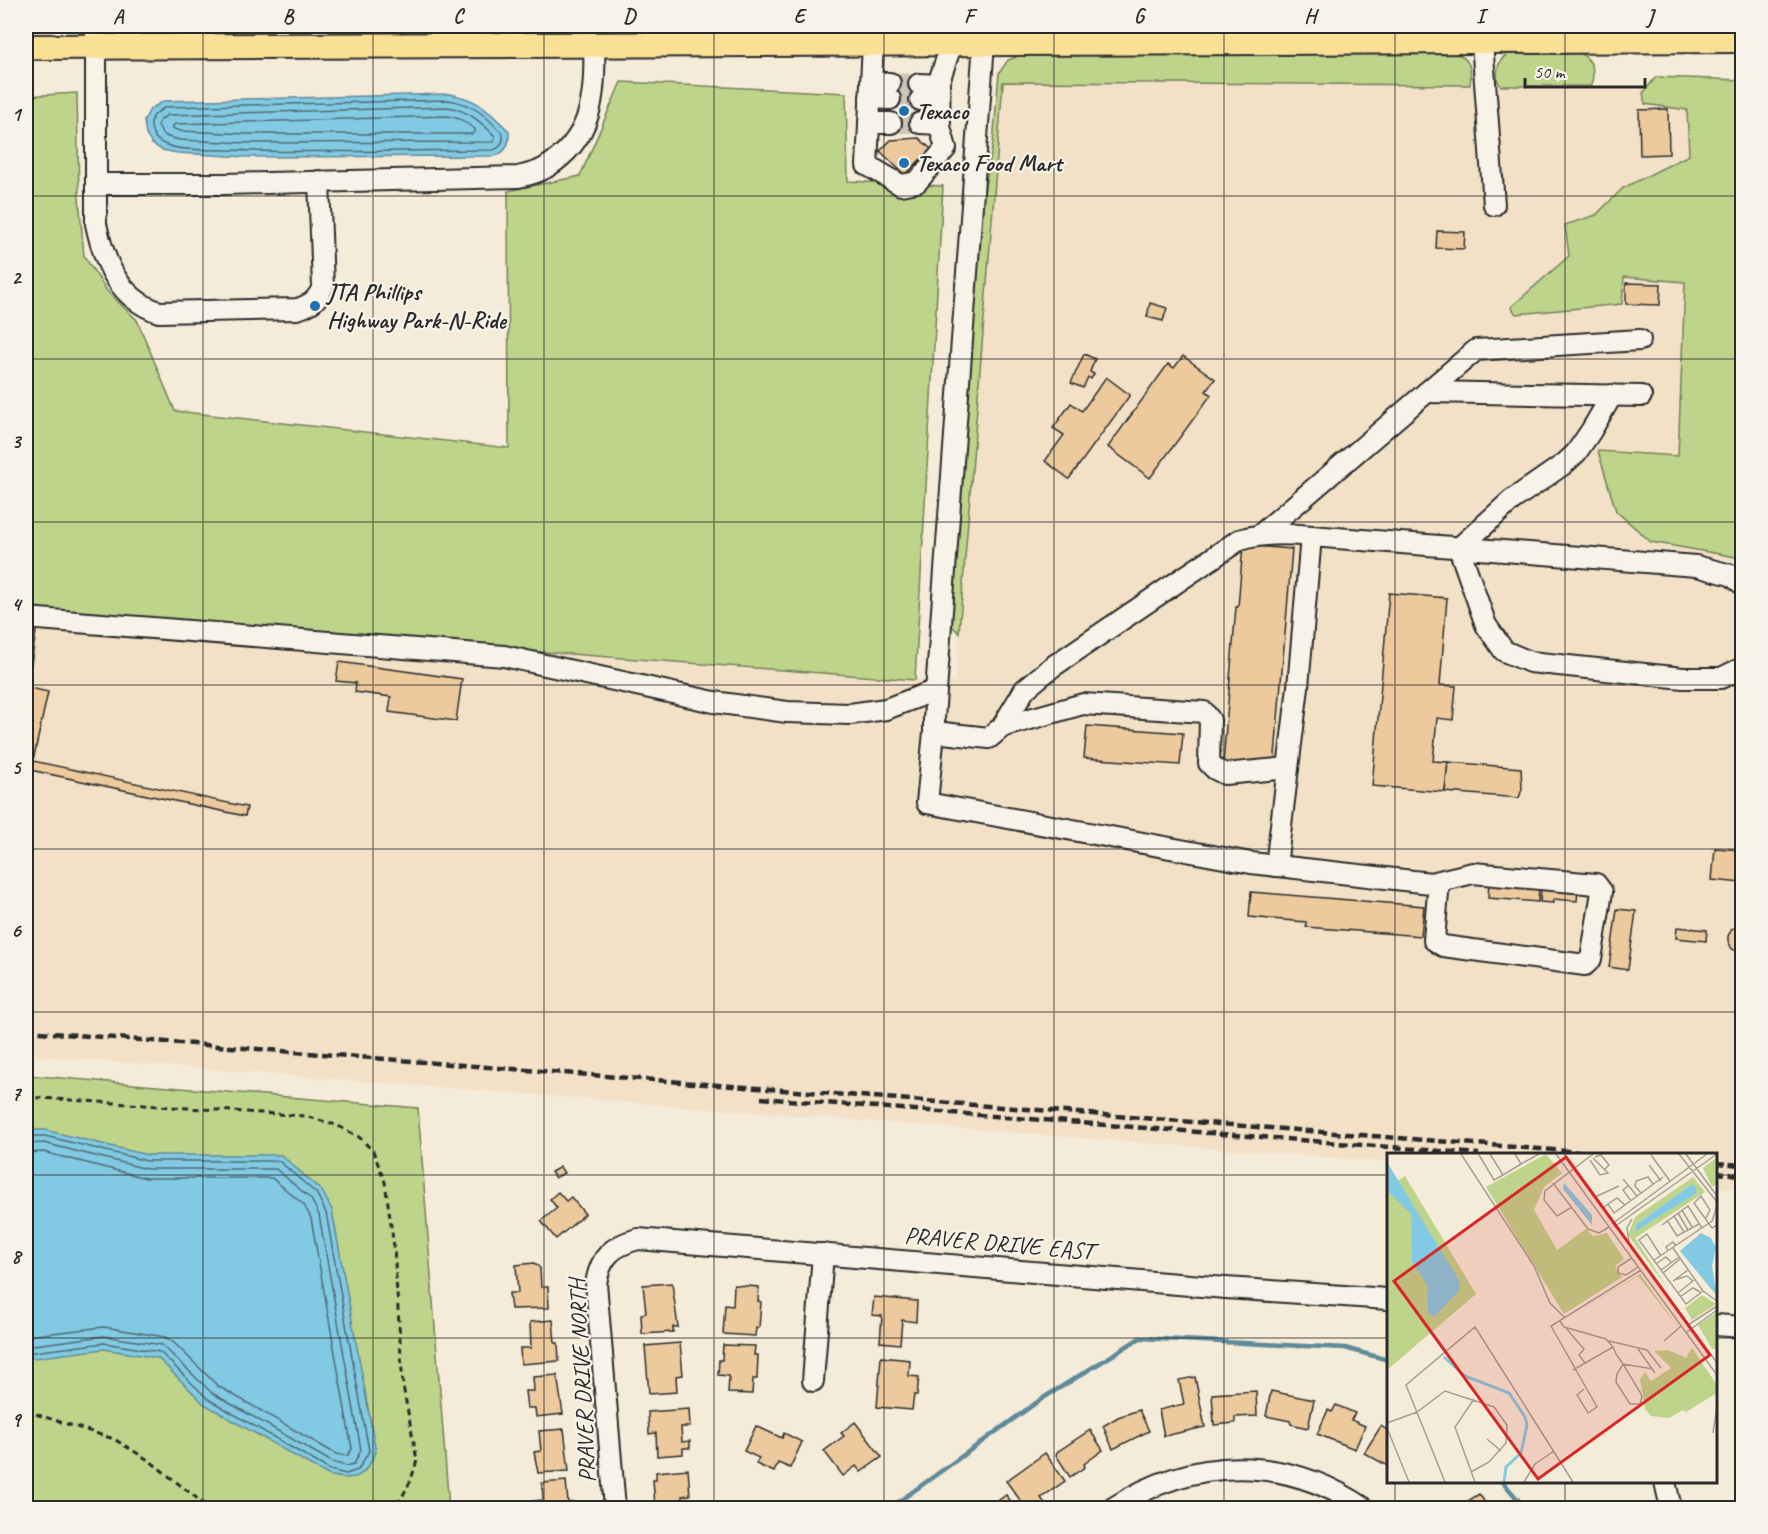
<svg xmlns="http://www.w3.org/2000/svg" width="1768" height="1534" viewBox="0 0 1768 1534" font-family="Caveat,sans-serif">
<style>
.built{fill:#f2e1c7}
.green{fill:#bdd48a;stroke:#74805a;stroke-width:1.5}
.water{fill:#82cae3;stroke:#5f8a99;stroke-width:1.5}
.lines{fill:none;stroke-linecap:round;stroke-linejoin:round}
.shore{stroke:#4e6b75;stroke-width:1.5}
.stream{stroke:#5f8a99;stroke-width:4.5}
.building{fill:#ecca9d;stroke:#2b2b2b;stroke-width:1.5}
.minor-tunnel{stroke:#cdc5b6;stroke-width:20;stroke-dasharray:20 10;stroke-linecap:butt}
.minor-casing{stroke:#2b2b2b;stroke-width:24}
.major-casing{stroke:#2b2b2b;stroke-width:28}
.path{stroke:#2b2b2b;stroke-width:3;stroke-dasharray:6 4.5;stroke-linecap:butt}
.minor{stroke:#f7f3e8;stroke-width:20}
.major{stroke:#fadf96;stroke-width:24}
.rail{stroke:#2b2b2b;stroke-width:4.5;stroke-dasharray:9 4.5;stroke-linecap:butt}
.grid{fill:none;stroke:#2b2b2b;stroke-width:1.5;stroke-opacity:0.55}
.poi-dot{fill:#1f6fb2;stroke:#f7f3e8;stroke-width:2}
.labels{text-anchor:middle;stroke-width:4.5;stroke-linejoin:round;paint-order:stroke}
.poi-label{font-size:24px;font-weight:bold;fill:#2b2b2b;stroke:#f7f3e8;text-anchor:start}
.street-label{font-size:24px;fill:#2b2b2b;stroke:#f7f3e8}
.inset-river{fill:none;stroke:#82cae3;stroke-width:3}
.inset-road{fill:none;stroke:#a49e93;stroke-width:1.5}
.view{fill:#d62828;fill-opacity:0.15;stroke:#d62828;stroke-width:3}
.inset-edge{fill:none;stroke:#2b2b2b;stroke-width:3}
.neatline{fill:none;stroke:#2b2b2b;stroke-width:2}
.grid-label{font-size:20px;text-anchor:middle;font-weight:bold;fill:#2b2b2b}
</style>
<rect width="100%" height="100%" fill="#f5ebd9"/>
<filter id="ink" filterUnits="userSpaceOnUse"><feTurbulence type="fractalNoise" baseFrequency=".0167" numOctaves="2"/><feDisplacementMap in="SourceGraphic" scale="12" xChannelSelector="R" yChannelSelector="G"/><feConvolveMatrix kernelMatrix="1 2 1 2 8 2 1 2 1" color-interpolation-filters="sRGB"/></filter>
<g filter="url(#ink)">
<!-- built -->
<polygon class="built" points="1003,81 1675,87 1742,91 1742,1189 1716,1187 1716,1154 1388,1154 1388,1162 26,1055 26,613 955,682"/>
<!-- green -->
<g class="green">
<path d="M1455,53C1471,58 1472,71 1470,85L1003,82L959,633L949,623L983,197L993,143L999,73L1008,60L1021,55Z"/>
<path d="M1580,53C1594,61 1595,72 1591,86H1501L1498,82C1496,71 1497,60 1508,54Z"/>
<polygon points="1656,77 1742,80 1742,558 1651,542 1616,511 1598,451 1678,456 1685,282 1624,277 1622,304 1516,314 1511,307 1569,256 1565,225 1596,215 1623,188 1689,155 1687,110 1645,104 1643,93"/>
<polygon points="621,82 846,93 848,181 943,186 915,680 26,613 26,96 77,93 79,198 84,256 107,291 137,320 175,411 509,448 508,191 580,176"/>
<polygon points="26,1075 418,1108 449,1508 26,1508"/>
</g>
<!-- water -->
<g class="water">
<path d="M450,94C480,100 487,110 509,131C510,143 507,152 495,156L247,157L178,153L162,150L152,144L146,135L144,121L150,109L164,101Z"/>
<path d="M26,1130H45L147,1155H281L322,1191L332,1210L376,1452C363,1478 357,1482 328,1475L204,1404L158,1358L104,1349L26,1359Z"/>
</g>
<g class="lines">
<!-- shore -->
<g class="shore">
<path d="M449,100C475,105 485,115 503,134C504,141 501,148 493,150C405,150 316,154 228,150C208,149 182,152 164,144C157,141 152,135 151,127C150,116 157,112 166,107Z"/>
<path d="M448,107C469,111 480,121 495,136L494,142L248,143L180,140L168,137L162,134L158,125L161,119L168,115Z"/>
<polygon points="447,116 460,119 475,129 475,132 472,134 248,134 181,131 174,129 172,127 175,124"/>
<polyline points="26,1136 45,1136 147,1161 279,1161 317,1194 326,1213 369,1451 358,1470 346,1474 330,1470 208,1399 160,1352 104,1343 26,1353"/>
<polyline points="26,1144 44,1143 147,1169 276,1169 311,1199 319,1215 361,1450 354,1464 346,1466 332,1462 212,1393 162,1345 104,1336 26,1346"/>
<polyline points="26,1153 43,1152 146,1178 272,1178 304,1205 311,1218 352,1449 347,1456 336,1454 218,1386 173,1342 165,1337 104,1327 26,1336"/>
</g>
<!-- stream -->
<g class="stream">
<polyline points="1503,1482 1525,1508"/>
<polyline points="890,1508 1040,1400 1140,1338 1345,1348 1388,1360"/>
</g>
</g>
<!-- building -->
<g class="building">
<polygon points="1668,109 1669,154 1640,155 1639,110"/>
<polygon points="919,138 931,149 905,175 880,151 891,140"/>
<polygon points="1437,231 1465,232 1464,249 1436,248"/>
<polygon points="1626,283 1661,284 1660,305 1626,304"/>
<polygon points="1150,303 1167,308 1163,321 1147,317"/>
<polygon points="1084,354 1095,359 1090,372 1094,374 1091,379 1088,377 1083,388 1071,383"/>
<polygon points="1183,356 1215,379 1206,391 1211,395 1150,478 1108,447 1168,364 1174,368"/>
<polygon points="1106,377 1130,395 1069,479 1045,461 1064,435 1053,428 1071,403 1082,411"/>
<polygon points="1243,545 1292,549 1274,767 1223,763 1236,607 1238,607"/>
<polygon points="1389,593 1447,598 1440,685 1456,686 1453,720 1437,718 1433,761 1448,762 1445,792 1372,786"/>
<polygon points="26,631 36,632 31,664 26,663"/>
<polygon points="339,662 462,679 456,721 389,712 391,697 355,692 356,683 336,681"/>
<polygon points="26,687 48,692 33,761 247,807 245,816 30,770 26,786"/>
<polygon points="1087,726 1183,733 1180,765 1084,758"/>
<polygon points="1448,762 1521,768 1522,789 1519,798 1445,792"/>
<polygon points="1715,848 1742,850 1742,883 1712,880"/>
<polygon points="1489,882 1539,886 1538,902 1488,898"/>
<polygon points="1541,887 1578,891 1577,901 1553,899 1553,903 1540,902"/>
<polygon points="1251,892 1424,906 1421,936 1306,927 1306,922 1249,917"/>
<polygon points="1617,909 1636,911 1628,970 1609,967"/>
<polygon points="1741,925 1742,925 1742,952 1740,952 1732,949 1728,941 1728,936 1732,929"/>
<polygon points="1677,927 1707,930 1706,941 1676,938"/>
<polygon points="560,1167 564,1173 555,1178 551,1172"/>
<polygon points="558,1192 566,1201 571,1197 585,1214 556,1239 541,1221 557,1208 550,1199"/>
<polygon points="534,1263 540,1268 541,1287 548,1287 549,1308 511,1309 509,1293 518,1293 516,1265"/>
<polygon points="672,1283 678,1327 673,1327 673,1332 642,1334 641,1314 646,1313 643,1285"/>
<polygon points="734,1285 759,1287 758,1301 761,1302 759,1328 756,1328 755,1336 723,1334 725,1305 733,1306"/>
<polygon points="874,1297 917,1301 916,1322 902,1320 900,1344 880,1342 882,1316 872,1315"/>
<polygon points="553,1320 555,1343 558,1343 559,1361 521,1364 520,1348 531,1348 530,1322"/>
<polygon points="680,1343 683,1375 676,1376 677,1392 649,1394 645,1346"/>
<polygon points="723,1345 755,1346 754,1355 758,1355 757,1379 753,1379 752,1394 728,1393 729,1376 718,1375 719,1360 722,1360"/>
<polygon points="881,1357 910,1360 909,1376 919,1377 917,1395 914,1395 912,1410 877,1407"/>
<polygon points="557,1375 563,1414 536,1417 535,1408 527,1408 525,1391 534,1391 533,1377"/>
<polygon points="1195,1377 1205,1427 1164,1436 1159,1410 1184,1404 1179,1380"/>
<polygon points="1256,1391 1257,1416 1235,1417 1235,1423 1214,1425 1212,1394"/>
<polygon points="1271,1391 1314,1400 1308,1428 1291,1424 1290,1421 1266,1416"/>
<polygon points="1336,1405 1355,1413 1351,1420 1365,1426 1355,1449 1317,1434 1328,1410 1332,1412"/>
<polygon points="689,1409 690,1427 681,1427 682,1442 690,1441 690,1448 683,1448 683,1454 657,1456 656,1433 649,1434 648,1412"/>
<polygon points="1139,1410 1149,1431 1113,1449 1103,1426 1118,1417"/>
<polygon points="855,1422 882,1457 861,1472 856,1466 843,1476 824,1451 844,1436 841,1433"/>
<polygon points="756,1426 782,1438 784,1433 802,1442 790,1468 778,1463 774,1472 756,1464 759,1458 744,1451"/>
<polygon points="1381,1426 1388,1431 1388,1466 1364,1453"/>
<polygon points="564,1429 569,1471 538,1473 534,1452 541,1451 539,1431"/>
<polygon points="1090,1430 1103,1450 1084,1464 1085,1467 1070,1477 1056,1455 1057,1452"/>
<polygon points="1045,1453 1065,1481 1041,1498 1047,1506 1044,1508 1026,1508 1006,1481"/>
<polygon points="688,1469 690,1495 682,1496 683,1508 659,1508 659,1506 655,1506 653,1480 656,1480 656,1472"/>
<polygon points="566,1481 568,1503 574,1502 574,1508 533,1508 533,1501 543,1500 542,1483"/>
<polygon points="1479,1494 1489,1508 1457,1508"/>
<polygon points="1006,1495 1016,1508 995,1508 998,1507 995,1503"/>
</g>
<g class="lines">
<!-- minor-tunnel -->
<g class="minor-tunnel">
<polyline points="890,83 919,84"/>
<polyline points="890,99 920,100"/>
<polyline points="891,123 920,123"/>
</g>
<!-- minor casing -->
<g class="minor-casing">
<g id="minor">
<path d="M96,26V224C104,262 119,299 159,312L297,309C311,305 317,300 323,287L319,181"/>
<polyline points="1482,41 1494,205"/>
<polyline points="873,43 867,165 901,185 917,182 946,148 940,127 939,81 952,43"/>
<polyline points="984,43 934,719 934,732 927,803 1251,863 1431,883 1473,873 1596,884 1602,892 1591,959 1585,965 1443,946 1434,940 1439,881"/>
<polyline points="871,83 890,83"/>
<polyline points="919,84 939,85"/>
<polyline points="870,98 890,99"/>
<polyline points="920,100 939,100"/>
<polyline points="869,123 891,123"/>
<polyline points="920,123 940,124"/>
<path d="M97,184H224L518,177C527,175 537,173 545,168C592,140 596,96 594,46"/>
<polyline points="1427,392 1641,396"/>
<polyline points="1261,534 1476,350 1640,340"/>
<polyline points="1311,536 1696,566 1731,575 1742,584"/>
<polyline points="1459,548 1486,625 1504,651 1530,662 1683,678 1721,678 1742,668"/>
<polyline points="1459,548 1512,500 1564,464 1576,453 1591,431 1612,395"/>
<polyline points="26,618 504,656 714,702 787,712 850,714 886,709 936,690"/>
<polyline points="1002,727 1083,704 1204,712 1210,720 1209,763 1215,769 1225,774 1288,768"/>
<path d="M934,732L989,738L1002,727L1025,689L1052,667L1239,540C1264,533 1286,533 1311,536L1298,687L1276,866"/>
<polyline points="1716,1325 1742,1327"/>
<polyline points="813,1381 823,1254"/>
<polyline points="1665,1482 1671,1508"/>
<path d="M615,1508L596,1283C601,1256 612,1246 638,1239L1226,1288L1388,1299"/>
<path d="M1113,1508C1194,1456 1283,1454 1364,1508"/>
</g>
</g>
<!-- major casing -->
<g class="major-casing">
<polyline id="major" points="26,47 1742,40"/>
</g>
<!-- path -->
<g class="path">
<polyline points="26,1097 305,1116 336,1125 359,1137 373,1151 385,1182 394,1247 403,1386 417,1460 411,1480 401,1499 392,1508"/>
<polyline points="26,1411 114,1439 150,1461 209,1508"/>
</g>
<!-- minor -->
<use href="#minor" class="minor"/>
<!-- major -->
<use href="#major" class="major"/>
<!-- rail -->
<g class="rail">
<polyline points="26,1031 1604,1154"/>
<polyline points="761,1098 1479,1154"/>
<polyline points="1716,1163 1742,1165"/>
<polyline points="1716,1173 1742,1175"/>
</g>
</g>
</g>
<!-- grid -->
<path class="grid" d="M203,26V1508M373,26V1508M544,26V1508M714,26V1508M884,26V1508M1054,26V1508M1224,26V1508M1395,26V1154M1565,26V1154M26,196H1742M26,359H1742M26,522H1742M26,685H1742M26,849H1742M26,1012H1742M26,1175H1388M1716,1175H1742M26,1338H1388M1716,1338H1742M1395,1482V1508M1565,1482V1508"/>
<!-- markers -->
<g class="poi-dot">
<circle cx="904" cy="111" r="6"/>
<circle cx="904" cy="163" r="6"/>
<circle cx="315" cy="306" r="6"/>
</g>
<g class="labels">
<!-- poi labels -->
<g class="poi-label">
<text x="916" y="119">Texaco</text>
<text x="916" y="171">Texaco Food Mart</text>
<text x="327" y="300">JTA Phillips<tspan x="327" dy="28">Highway Park-N-Ride</tspan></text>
</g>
<!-- street labels -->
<g class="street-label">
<text transform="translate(999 1243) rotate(5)" y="8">PRAVER DRIVE EAST</text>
<text transform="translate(582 1381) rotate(-93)" y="8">PRAVER DRIVE NORTH</text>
</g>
</g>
<!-- overview -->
<g transform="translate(1387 1153)">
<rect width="330" height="330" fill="#f5ebd9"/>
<path d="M159,1L175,20L157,34L147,57L170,97L199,76L206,83L220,80L237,106L228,113L235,124L177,161L99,34ZM330,4V31L325,34L316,15ZM18,23L89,141L0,217V35ZM306,24L318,39L248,85L282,137L241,82L248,64ZM304,32L310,40L247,78L250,71ZM253,121L291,174L251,123L186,162ZM315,142L329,151L305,167L298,155ZM330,159V196H325L311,172ZM305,195L330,232V240L299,259L296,257L282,265L264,263L258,256L253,226L258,219L264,228L284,215L267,198L281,197L299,205Z" fill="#bdd48a" fill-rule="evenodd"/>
<path d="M0,9L73,129L71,139L47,164L41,160L40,132L25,109L24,61L0,37ZM177,30L205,62V72L176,36ZM304,32L308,33L310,40L247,79L250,71ZM314,80L324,85L329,95L325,113L330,143L293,98Z" fill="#82cae3"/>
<path class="inset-river" d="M57,204L78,223L122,240L138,264L140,272L134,300L119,314L117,329"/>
<path class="inset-road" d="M74,1L147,113L163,150L178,165M103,1L116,22L134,11M128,1L134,11L152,1M169,1L330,222M177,1L330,210M292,1L330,49M299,1L330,43M92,2L107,27L116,22M264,2L283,28M208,4L214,2L222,12L218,16M203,7L213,22L221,20L206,5M262,12L274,28M236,26L250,43M166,30L201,76L212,80L222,74M241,33L236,37L244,48M254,40L248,33L249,28L261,24L266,31M208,44L232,33M221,51L230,45L238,52M185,54L170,63L157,47L158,38L206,1M216,55L221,51L227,60L276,24M295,57L305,74M291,60L301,77M287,63L297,79M319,65L323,57L314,43L307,50L325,75L330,72M280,67L290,83L312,71M225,71L320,1M275,72L301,53L315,75M227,74L330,1M242,88L240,75L245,66M286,95L316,138L330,148M281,98L279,94L286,89L289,93M274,103L260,81L252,87L299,151L316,138M245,105L231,114V120L239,122L251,114M267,107L325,68L330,53M269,111L279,104L284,109M274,117L292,104M276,120L293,106M287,127L300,123L306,128M286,128L301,117M291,140L307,127M294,143L306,135L313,139M173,168L177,174L219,186L226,194L186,217M301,172L330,153M179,175L197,196L192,202L198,210M300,179L330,157M222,188L260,197L274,215M277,188L294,173M226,194L229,201L236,211L253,239L255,244L253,251H243L229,229L230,221L236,211L266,216M251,196L268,220M197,236L190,242L201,260L210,254L164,173L254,117M87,246L68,274L88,329M0,270L30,259L58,238L107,254L120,272L119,290L102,309L84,319M0,275L22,329M326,280L330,253M100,286L114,298M58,329L19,232L88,174L186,329M137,329L148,311L167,298"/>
<path class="view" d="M179,4L323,202L151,326L7,128Z"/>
<rect width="330" height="330" class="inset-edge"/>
</g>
<!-- margin -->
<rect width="1768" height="1534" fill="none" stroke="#f7f3e8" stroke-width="66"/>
<!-- scale -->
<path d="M1525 78v9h120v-9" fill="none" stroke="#2b2b2b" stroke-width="3"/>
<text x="1534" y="78" font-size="18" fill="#2b2b2b" stroke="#f7f3e8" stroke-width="4.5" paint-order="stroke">50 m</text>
<rect x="33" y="33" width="1702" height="1468" class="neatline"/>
<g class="grid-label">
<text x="118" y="23">A</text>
<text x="288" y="23">B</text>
<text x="458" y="23">C</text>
<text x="629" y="23">D</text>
<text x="799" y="23">E</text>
<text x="969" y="23">F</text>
<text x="1139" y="23">G</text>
<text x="1310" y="23">H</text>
<text x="1480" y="23">I</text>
<text x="1650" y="23">J</text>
<text x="16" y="121">1</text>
<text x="16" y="284">2</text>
<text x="16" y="448">3</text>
<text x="16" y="611">4</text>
<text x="16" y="774">5</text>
<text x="16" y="937">6</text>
<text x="16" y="1100">7</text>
<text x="16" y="1263">8</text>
<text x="16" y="1426">9</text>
</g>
</svg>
